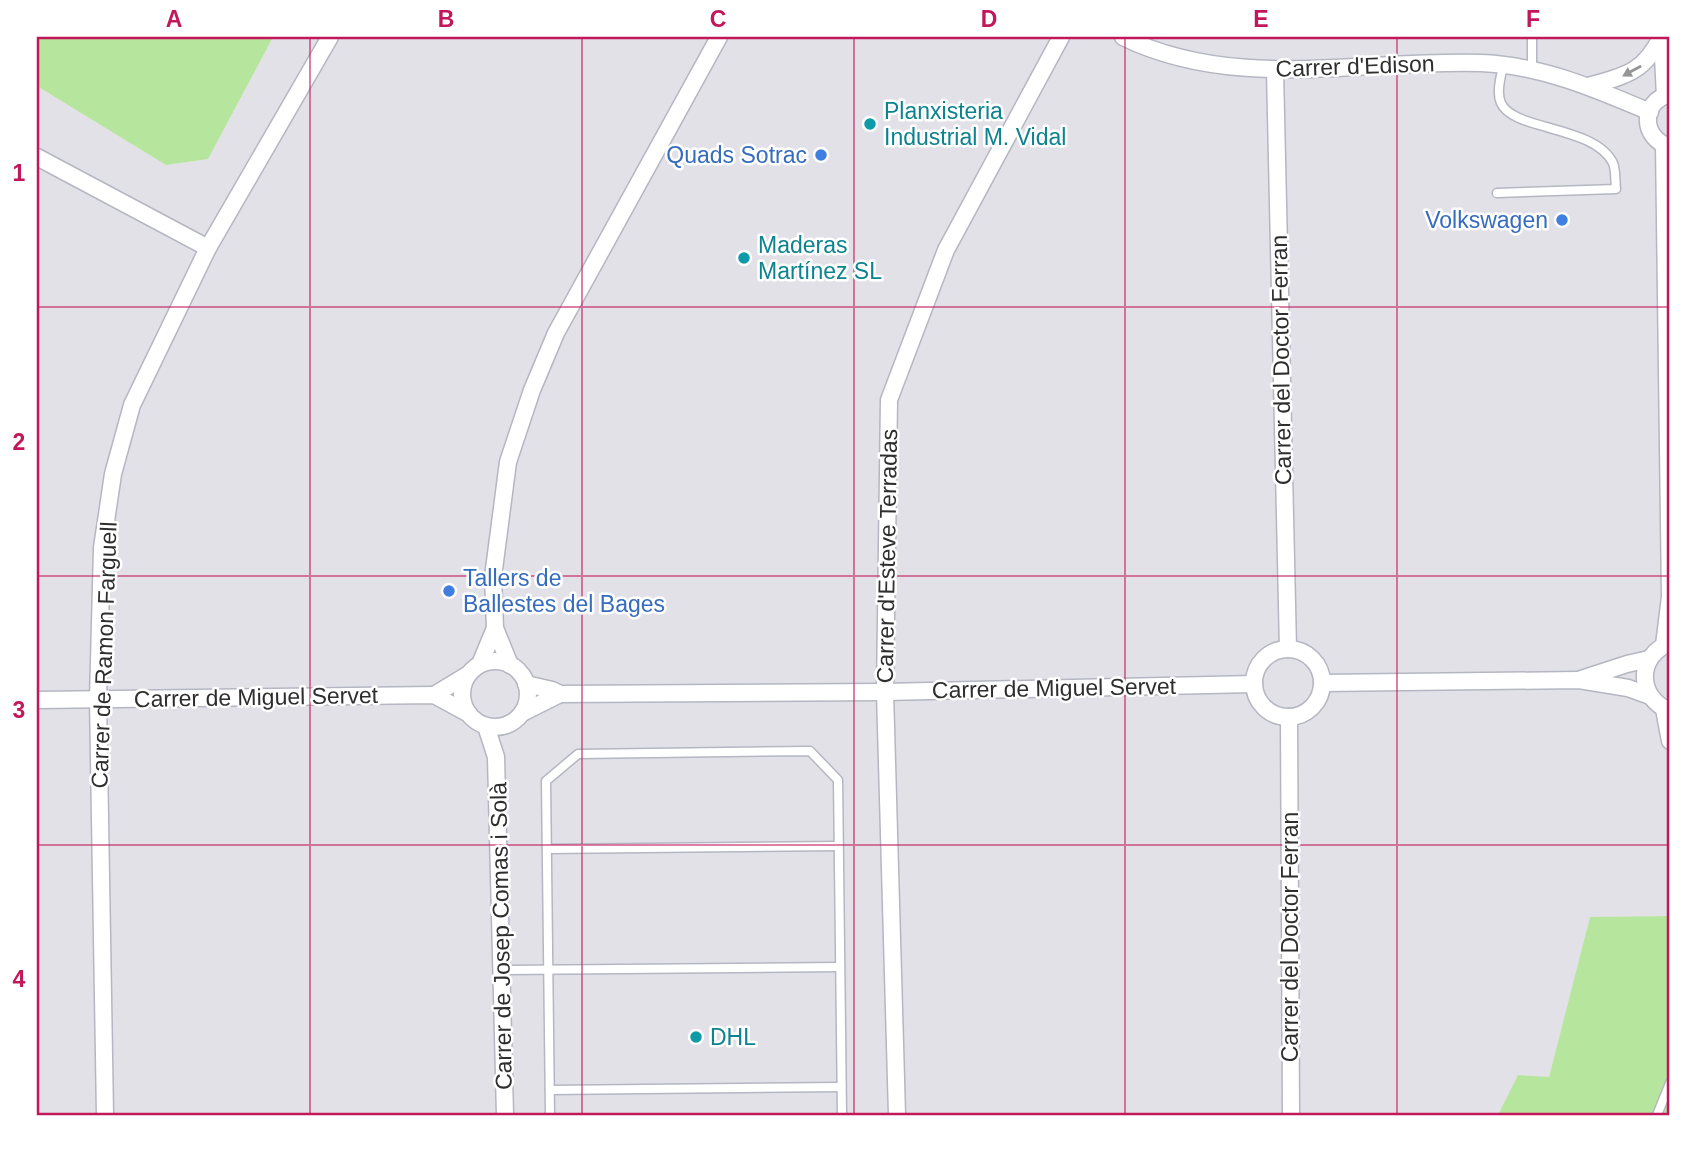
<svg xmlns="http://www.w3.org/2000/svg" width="1707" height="1152" viewBox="0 0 1707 1152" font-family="Arial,sans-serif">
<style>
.industrial{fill:#e3e1e8}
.green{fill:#b6e59e}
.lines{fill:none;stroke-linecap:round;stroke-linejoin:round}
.lane-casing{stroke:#b4b7c1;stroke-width:11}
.street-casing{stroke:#b4b7c1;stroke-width:19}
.lane{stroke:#fff;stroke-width:8}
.street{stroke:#fff;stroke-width:16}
.oneway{fill:#969696}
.grid{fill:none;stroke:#c2185b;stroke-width:2;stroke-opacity:0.55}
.culture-dot{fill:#0f9aa8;stroke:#fff;stroke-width:2.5}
.shop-dot{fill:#3f7fe0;stroke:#fff;stroke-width:2.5}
.labels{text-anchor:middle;stroke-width:5;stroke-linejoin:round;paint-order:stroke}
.street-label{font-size:23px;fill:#2e2e2e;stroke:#fff}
.culture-label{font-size:23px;fill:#0d838f;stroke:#fff;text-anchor:start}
.shop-label{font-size:23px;fill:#366cbe;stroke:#fff;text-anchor:end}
.neatline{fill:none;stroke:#c2185b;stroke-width:2.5}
.grid-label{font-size:23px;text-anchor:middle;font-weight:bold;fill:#c2185b}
</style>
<rect width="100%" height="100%" fill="#efe9e1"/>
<!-- industrial -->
<polygon class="industrial" points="273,37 1670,37 1670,916 1590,917 1549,1077 1518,1075 1498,1115 37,1115 37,86 166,165 208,159"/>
<!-- green -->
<g class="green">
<polygon points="37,37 273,37 208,159 166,165 37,86"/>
<polygon points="1670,916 1670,1115 1498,1115 1518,1075 1549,1077 1590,917"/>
</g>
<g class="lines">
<!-- lane casing -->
<g class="lane-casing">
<g id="lane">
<polyline points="1532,37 1532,71"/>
<path d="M1497,193L1616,189C1615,181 1616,170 1613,163C1594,125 1513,131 1501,103C1496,92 1501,77 1503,65"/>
<polyline points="547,849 838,846"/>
<polyline points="502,970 840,967"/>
<polyline points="550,1090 841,1087"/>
<polyline points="550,1115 546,781 578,754 810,751 838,780 842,1115"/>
<polyline points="1657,1115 1670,1083"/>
</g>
</g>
<!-- street casing -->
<g class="street-casing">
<g id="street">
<path d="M1123,37C1235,92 1362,59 1481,63C1540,65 1596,89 1650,112"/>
<polyline points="1662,37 1665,96"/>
<polyline points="1275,70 1288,649"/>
<path d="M1588,86C1624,76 1644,73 1661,37"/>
<path d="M1670,94C1640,102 1641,138 1670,147"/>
<polyline points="1664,145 1670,597 1664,645"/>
<polyline points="37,157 208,248"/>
<path d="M1670,643C1636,656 1637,698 1670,711"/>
<circle cx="1288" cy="683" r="34"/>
<circle cx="495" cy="694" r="33"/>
<polyline points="480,664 495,628"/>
<polyline points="510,665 495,628 493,577 508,462 532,390 556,333 719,37"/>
<polyline points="1581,679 1627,664 1649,659"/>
<polyline points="1322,683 1579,680 1628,688 1650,696"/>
<polyline points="526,684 552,690 560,694 885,692 1254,684"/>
<polyline points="434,695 467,675"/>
<polyline points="37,700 434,695 469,714"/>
<polyline points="1664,709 1670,741"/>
<polyline points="522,713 560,694"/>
<polyline points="1289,717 1291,1115"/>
<polyline points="486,726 496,757 505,1115"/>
<polyline points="105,1115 98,699 102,548 113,474 132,405 208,248 330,37"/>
<polyline points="897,1115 885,692 889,400 946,250 1061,37"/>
</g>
</g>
<!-- lane -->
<use href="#lane" class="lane"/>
<!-- street -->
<use href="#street" class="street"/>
</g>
<!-- one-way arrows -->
<defs><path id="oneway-solid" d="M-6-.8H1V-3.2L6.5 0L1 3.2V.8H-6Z" transform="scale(1.75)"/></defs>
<use class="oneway" href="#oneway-solid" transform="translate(1632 71) rotate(151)"/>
<!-- grid -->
<path class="grid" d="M310,37V1115M582,37V1115M854,37V1115M1125,37V1115M1397,37V1115M37,307H1670M37,576H1670M37,845H1670"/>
<!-- markers -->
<g class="culture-dot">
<circle cx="870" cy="124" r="7"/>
<circle cx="744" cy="258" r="7"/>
<circle cx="696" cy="1037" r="7"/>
</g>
<g class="shop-dot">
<circle cx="821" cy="155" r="7"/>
<circle cx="1562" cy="220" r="7"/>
<circle cx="449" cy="591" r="7"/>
</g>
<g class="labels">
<!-- street labels -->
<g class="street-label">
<text transform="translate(1355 66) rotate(-2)" y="8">Carrer d'Edison</text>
<text transform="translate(1281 360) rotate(-91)" y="8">Carrer del Doctor Ferran</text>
<text transform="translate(887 556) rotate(-89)" y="8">Carrer d'Esteve Terradas</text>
<text transform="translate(104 655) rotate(-88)" y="8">Carrer de Ramon Farguell</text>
<text transform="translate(1054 688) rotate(-1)" y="8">Carrer de Miguel Servet</text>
<text transform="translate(256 697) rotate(-1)" y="8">Carrer de Miguel Servet</text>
<text transform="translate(501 936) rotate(-91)" y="8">Carrer de Josep Comas i Solà</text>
<text transform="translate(1290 937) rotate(-90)" y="8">Carrer del Doctor Ferran</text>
</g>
<!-- culture labels -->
<g class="culture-label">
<text x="884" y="119">Planxisteria<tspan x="884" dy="26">Industrial M. Vidal</tspan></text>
<text x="758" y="253">Maderas<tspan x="758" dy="26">Martínez SL</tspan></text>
<text x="710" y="1045">DHL</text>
</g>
<!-- shop labels -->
<g class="shop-label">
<text x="807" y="163">Quads Sotrac</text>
<text x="1548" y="228">Volkswagen</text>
<text x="463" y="586" text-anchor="start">Tallers de<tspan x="463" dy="26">Ballestes del Bages</tspan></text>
</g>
</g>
<!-- border -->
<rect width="1707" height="1152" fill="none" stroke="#ffffff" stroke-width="77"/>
<rect x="38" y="38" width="1630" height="1076" class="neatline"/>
<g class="grid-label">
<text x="174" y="27">A</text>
<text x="446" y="27">B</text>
<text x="718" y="27">C</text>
<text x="989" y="27">D</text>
<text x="1261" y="27">E</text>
<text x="1533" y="27">F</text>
<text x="19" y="181">1</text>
<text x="19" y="450">2</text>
<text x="19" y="718">3</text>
<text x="19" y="987">4</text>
</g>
</svg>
